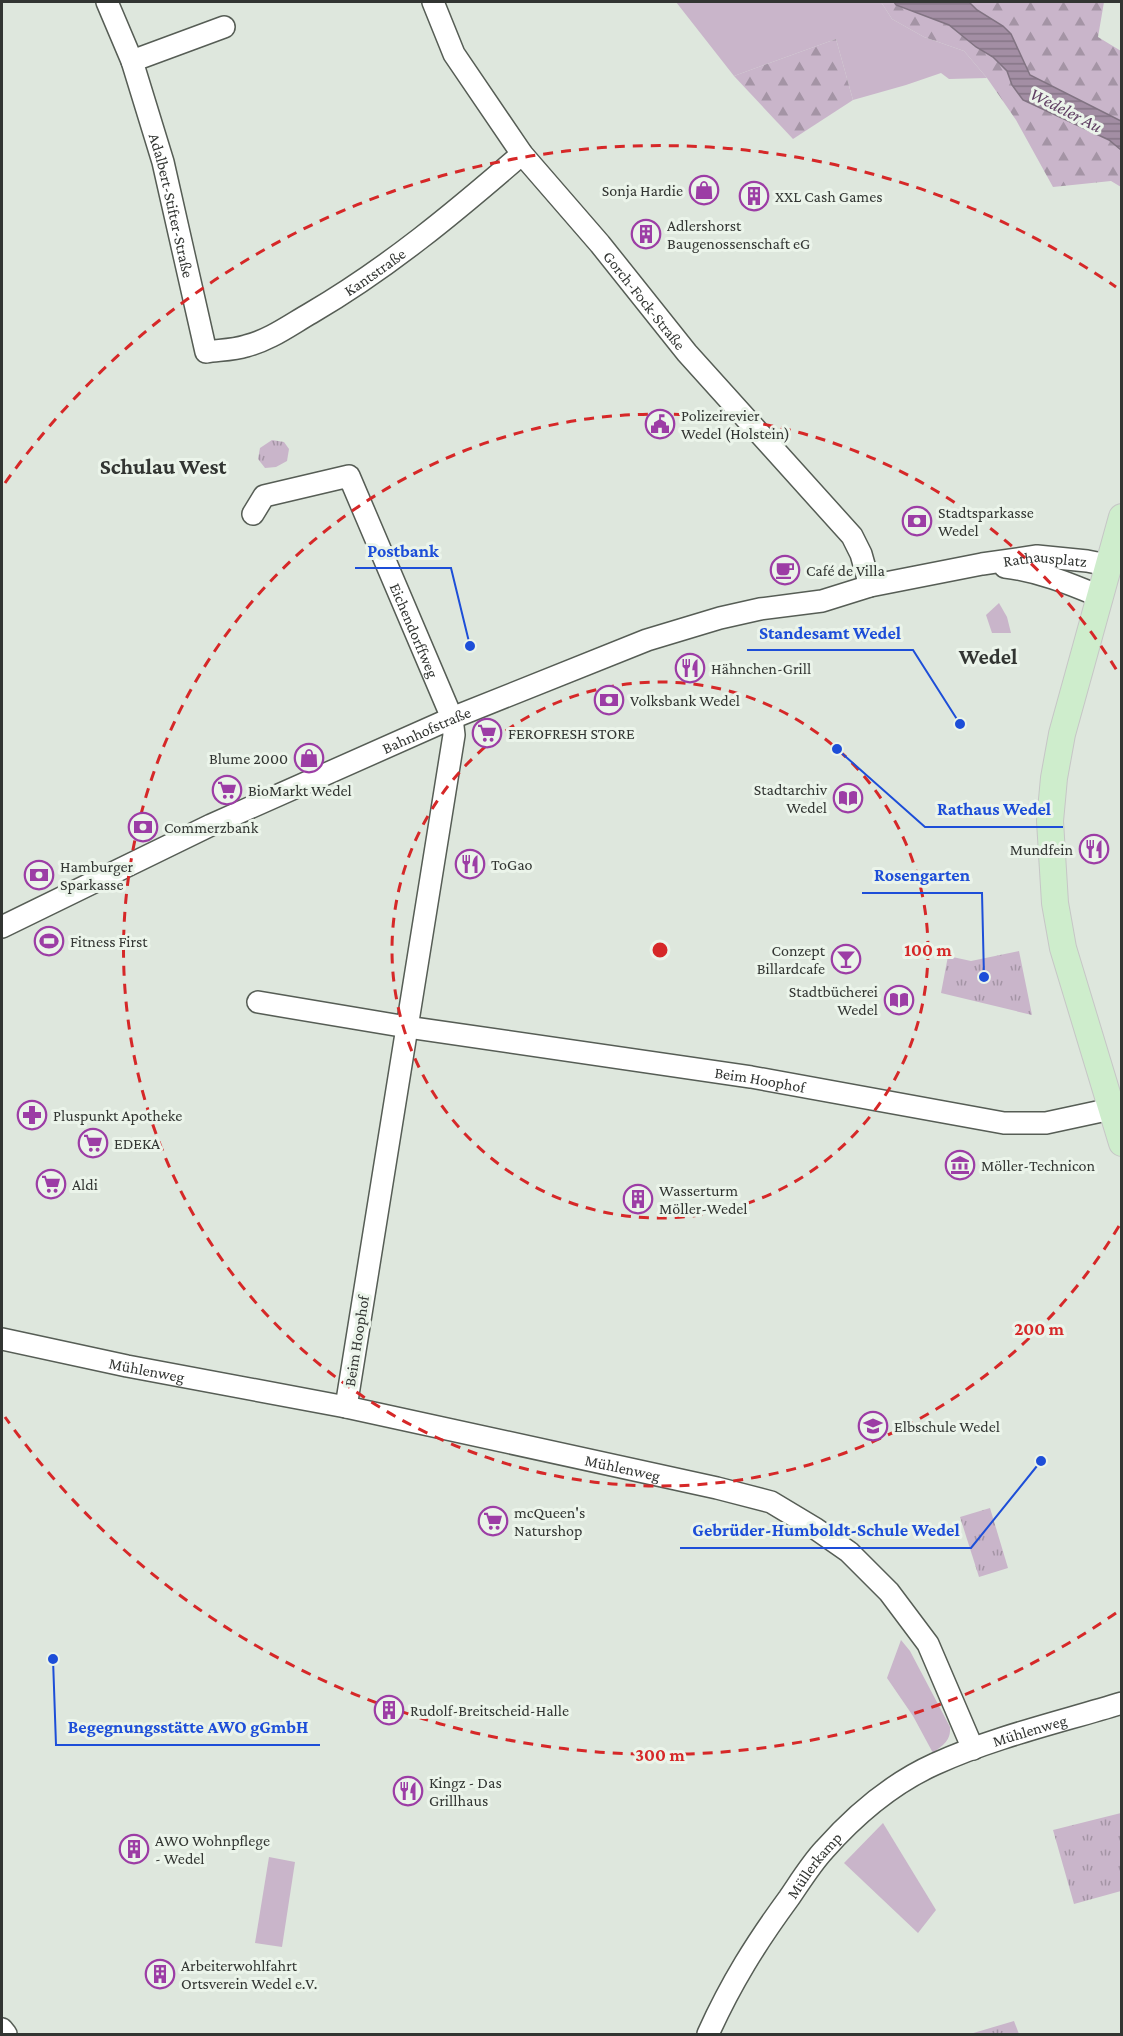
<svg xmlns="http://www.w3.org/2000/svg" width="1123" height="2036" viewBox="0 0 1123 2036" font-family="'Crimson Pro',serif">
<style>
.green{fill:#c9b5ca}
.forest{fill:url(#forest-firs)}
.park{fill:url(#park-tufts)}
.water{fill:url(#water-rules);stroke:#817382;stroke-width:1.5}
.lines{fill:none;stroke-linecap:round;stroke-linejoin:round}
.minor-casing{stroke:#565d55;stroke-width:24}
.major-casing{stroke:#c6c6c6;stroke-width:28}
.minor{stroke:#fff;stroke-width:21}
.major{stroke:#ceedcc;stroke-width:26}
.ring{fill:none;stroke:#d62828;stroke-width:3;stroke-dasharray:10 8}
.labels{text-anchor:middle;stroke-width:6;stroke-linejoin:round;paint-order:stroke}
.poi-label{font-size:16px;fill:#323532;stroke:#ebf4ea;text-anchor:start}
.street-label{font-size:16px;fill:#323532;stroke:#ebf4ea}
.water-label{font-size:18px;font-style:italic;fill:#5f3e62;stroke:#ebf4ea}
.district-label{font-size:22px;font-weight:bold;fill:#323532;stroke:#ebf4ea}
.centre{fill:#d62828;stroke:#ebf4ea;stroke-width:3}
.ring-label{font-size:18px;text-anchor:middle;font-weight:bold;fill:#d62828;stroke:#ebf4ea;stroke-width:6;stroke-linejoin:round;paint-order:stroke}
.leader{fill:none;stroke:#1d4ed8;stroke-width:2}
.callout-dot{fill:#1d4ed8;stroke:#ebf4ea;stroke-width:2}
.callout-label{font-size:18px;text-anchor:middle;font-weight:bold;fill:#1d4ed8;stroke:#ebf4ea;stroke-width:6;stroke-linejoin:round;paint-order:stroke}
</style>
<defs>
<pattern id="forest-firs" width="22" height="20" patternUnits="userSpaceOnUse" patternTransform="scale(1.5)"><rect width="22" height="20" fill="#c9b5ca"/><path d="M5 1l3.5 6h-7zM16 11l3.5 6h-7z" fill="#a494a5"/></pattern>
<pattern id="park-tufts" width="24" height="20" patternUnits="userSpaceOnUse" patternTransform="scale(1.5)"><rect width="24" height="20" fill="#c9b5ca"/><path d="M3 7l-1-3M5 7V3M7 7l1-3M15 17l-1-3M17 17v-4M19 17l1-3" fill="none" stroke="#a494a5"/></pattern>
<pattern id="water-rules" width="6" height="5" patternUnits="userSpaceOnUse" patternTransform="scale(1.5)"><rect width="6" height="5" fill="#a38ea4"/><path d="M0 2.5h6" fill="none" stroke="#857586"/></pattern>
</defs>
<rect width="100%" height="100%" fill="#dee7dd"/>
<!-- green -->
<g class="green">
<polygon points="676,2 881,2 892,19 924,37 964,51 987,78 949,79 941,73 906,85 853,100 836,39 734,76"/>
<polygon points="999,603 1007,617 1011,633 992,633 986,615"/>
<path d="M901,1640L910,1651L950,1727C951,1741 943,1745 933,1753L913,1716L887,1678Z"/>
<polygon points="883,1823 936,1910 918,1933 844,1863"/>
<polygon points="269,1857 295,1862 282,1947 255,1943"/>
</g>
<!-- forest -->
<g class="forest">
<polygon points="881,2 894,2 896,5 949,25 976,47 993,57 1007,71 1012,85 1023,100 1109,140 1121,150 1121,187 1111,181 1053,187 1016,120 987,78 964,51 924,37 892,19"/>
<polygon points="969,2 1104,2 1098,37 1121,51 1121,121 1030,75 1011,34 1003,26 977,10"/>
<polygon points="836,39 853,100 793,139 734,76"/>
</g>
<!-- park -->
<g class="park">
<polygon points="272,440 284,442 289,449 287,461 276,467 265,468 258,459 260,448"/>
<polygon points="1019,951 1032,1015 941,993 948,956 971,961"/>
<polygon points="990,1508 1008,1568 979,1577 960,1517"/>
<polygon points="1121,1813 1121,1891 1074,1904 1053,1830"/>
<polygon points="1014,2021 1019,2034 970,2034"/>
</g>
<!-- water -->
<polygon class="water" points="894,2 969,2 977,10 1003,26 1011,34 1030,75 1121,121 1121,150 1109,140 1023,100 1012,85 1007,71 993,57 976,47 949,25 896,5"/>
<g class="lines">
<!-- minor casing -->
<g class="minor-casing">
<g id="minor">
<path id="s1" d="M107,2L132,61L163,162L206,352C219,350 233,350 246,346C270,340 290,325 311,313C388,268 455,212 522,154"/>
<path id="s2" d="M433,2L454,54L522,154L600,244L687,353L852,536L861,554L870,586"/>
<polyline points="132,61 224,27"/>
<path id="s3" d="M253,514L264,496L349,476L452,718L454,735L346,1407"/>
<path d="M1005,567C1038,571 1068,583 1099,596"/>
<path id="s4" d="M2,927L211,825L452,718L647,640L720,618L760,609L822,601L870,586L982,564L1037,556L1087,561L1107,565"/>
<path id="s5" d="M258,1002L407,1027L751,1077L1004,1123H1046L1111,1109"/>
<path id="s6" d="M2,1339L127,1366L346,1407L717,1488L771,1502L816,1529L849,1552L889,1592L928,1644L973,1749"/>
<polyline points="2,2029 6,2034"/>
<path id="s7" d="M708,2034C731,1983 756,1943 789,1898C800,1882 811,1864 824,1850C855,1815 893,1783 935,1764C994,1737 1060,1722 1122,1703"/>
</g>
</g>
<!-- major casing -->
<g class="major-casing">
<polyline id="major" points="1122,517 1062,734 1054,778 1050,821 1055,903 1063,948 1122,1143"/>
</g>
<!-- minor -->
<use href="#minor" class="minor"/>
<!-- major -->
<use href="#major" class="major"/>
</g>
<!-- distance rings -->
<g class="ring">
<circle cx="660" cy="950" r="268"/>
<path d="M1119 1226A536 536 0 1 1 1119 674"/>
<path d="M1116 1613A805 805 0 0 1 5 1417M5 483A805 805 0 0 1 1116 287"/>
</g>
<!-- icons -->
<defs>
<g id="shop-ring" transform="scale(1.5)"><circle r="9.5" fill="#ebf4ea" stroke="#9c3da5" stroke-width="1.5"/><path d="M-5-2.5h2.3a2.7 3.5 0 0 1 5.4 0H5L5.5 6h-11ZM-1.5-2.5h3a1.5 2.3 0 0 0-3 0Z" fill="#9c3da5"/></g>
<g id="building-ring" transform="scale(1.5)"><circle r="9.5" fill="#ebf4ea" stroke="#9c3da5" stroke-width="1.5"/><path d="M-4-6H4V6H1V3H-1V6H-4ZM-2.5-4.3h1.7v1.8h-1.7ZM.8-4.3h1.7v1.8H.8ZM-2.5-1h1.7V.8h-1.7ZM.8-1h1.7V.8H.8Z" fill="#9c3da5"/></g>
<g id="civic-ring" transform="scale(1.5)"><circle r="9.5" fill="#ebf4ea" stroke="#9c3da5" stroke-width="1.5"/><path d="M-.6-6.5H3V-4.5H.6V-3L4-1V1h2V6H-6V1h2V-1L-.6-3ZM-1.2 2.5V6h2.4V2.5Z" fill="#9c3da5"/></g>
<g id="bank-ring" transform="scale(1.5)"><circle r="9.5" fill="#ebf4ea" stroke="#9c3da5" stroke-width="1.5"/><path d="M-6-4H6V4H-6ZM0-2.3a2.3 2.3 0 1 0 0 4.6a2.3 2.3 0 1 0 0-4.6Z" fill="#9c3da5"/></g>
<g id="cafe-ring" transform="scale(1.5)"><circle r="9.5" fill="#ebf4ea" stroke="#9c3da5" stroke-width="1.5"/><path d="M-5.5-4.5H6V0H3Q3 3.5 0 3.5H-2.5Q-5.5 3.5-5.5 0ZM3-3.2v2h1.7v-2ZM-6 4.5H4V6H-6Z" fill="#9c3da5"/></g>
<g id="restaurant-ring" transform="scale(1.5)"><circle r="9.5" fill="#ebf4ea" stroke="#9c3da5" stroke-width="1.5"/><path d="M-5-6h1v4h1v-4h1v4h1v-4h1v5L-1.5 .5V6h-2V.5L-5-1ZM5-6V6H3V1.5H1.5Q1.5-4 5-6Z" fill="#9c3da5"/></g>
<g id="supermarket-ring" transform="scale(1.5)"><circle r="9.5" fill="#ebf4ea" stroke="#9c3da5" stroke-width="1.5"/><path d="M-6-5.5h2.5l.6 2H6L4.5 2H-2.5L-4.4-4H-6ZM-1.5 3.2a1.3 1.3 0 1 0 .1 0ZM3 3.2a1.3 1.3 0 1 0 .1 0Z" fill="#9c3da5"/></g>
<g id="library-ring" transform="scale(1.5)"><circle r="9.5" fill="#ebf4ea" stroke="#9c3da5" stroke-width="1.5"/><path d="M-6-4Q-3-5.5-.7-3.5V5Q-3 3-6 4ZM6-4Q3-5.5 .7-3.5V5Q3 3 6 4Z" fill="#9c3da5"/></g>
<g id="stadium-ring" transform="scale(1.5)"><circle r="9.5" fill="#ebf4ea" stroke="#9c3da5" stroke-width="1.5"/><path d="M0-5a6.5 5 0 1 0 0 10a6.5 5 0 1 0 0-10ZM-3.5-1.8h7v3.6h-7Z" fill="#9c3da5"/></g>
<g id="bar-ring" transform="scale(1.5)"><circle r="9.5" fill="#ebf4ea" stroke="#9c3da5" stroke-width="1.5"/><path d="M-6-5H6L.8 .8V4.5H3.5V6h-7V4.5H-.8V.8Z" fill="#9c3da5"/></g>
<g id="pharmacy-ring" transform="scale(1.5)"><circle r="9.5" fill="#ebf4ea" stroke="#9c3da5" stroke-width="1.5"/><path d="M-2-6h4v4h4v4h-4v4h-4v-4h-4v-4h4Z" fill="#9c3da5"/></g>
<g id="museum-ring" transform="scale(1.5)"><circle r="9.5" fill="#ebf4ea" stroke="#9c3da5" stroke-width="1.5"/><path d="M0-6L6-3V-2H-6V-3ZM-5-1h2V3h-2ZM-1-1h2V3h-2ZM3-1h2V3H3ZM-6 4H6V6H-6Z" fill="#9c3da5"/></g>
<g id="school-ring" transform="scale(1.5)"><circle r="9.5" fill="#ebf4ea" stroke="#9c3da5" stroke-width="1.5"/><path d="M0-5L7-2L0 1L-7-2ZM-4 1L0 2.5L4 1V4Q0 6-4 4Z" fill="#9c3da5"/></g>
</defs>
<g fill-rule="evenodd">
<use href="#shop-ring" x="704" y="190"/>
<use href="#building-ring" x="754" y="196"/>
<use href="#building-ring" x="646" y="234"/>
<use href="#civic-ring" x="660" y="424"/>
<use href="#bank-ring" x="917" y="521"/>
<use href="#cafe-ring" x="785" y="570"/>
<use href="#restaurant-ring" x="690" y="668"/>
<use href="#bank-ring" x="609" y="700"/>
<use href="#supermarket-ring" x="487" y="733"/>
<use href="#shop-ring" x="309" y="758"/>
<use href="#supermarket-ring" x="227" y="790"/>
<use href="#library-ring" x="848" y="798"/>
<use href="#bank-ring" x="143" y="827"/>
<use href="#restaurant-ring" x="1094" y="849"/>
<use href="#restaurant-ring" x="470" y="864"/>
<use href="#bank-ring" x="39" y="875"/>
<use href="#stadium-ring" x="49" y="941"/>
<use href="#bar-ring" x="846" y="959"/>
<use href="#library-ring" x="899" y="1000"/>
<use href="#pharmacy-ring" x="32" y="1115"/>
<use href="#supermarket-ring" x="93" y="1143"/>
<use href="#museum-ring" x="960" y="1165"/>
<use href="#supermarket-ring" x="51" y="1184"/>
<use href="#building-ring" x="638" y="1199"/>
<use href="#school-ring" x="873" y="1426"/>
<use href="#supermarket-ring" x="493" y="1521"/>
<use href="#building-ring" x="389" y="1710"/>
<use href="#restaurant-ring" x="408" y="1791"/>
<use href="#building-ring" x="134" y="1849"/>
<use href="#building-ring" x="160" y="1974"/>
</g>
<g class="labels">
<!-- poi labels -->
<g class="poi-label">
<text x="683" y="196" text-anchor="end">Sonja Hardie</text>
<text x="775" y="202">XXL Cash Games</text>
<text x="667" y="231">Adlershorst<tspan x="667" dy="18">Baugenossenschaft eG</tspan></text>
<text x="681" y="421">Polizeirevier<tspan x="681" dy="18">Wedel (Holstein)</tspan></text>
<text x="938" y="518">Stadtsparkasse<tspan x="938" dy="18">Wedel</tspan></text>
<text x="806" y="576">Café de Villa</text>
<text x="711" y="674">Hähnchen-Grill</text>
<text x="630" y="706">Volksbank Wedel</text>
<text x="508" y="739">FEROFRESH STORE</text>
<text x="288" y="764" text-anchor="end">Blume 2000</text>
<text x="827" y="795" text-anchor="end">Stadtarchiv<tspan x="827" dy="18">Wedel</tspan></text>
<text x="248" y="796">BioMarkt Wedel</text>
<text x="164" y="833">Commerzbank</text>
<text x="1073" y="855" text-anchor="end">Mundfein</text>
<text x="491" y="870">ToGao</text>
<text x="60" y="872">Hamburger<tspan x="60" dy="18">Sparkasse</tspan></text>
<text x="70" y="947">Fitness First</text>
<text x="825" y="956" text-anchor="end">Conzept<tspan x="825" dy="18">Billardcafe</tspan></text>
<text x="878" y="997" text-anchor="end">Stadtbücherei<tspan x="878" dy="18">Wedel</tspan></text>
<text x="53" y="1121">Pluspunkt Apotheke</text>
<text x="114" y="1149">EDEKA</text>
<text x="981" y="1171">Möller-Technicon</text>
<text x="72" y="1190">Aldi</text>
<text x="659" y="1196">Wasserturm<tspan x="659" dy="18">Möller-Wedel</tspan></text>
<text x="894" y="1432">Elbschule Wedel</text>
<text x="514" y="1518">mcQueen's<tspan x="514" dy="18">Naturshop</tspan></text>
<text x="410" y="1716">Rudolf-Breitscheid-Halle</text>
<text x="429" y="1788">Kingz - Das<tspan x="429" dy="18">Grillhaus</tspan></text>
<text x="155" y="1846">AWO Wohnpflege<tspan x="155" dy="18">- Wedel</tspan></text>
<text x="181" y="1971">Arbeiterwohlfahrt<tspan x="181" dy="18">Ortsverein Wedel e.V.</tspan></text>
</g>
<!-- street labels -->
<g class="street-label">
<text dy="6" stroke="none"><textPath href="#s1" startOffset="214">Adalbert-Stifter-Straße</textPath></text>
<text dy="6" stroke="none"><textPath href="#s1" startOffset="554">Kantstraße</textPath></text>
<text dy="6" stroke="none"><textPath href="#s2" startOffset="368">Gorch-Fock-Straße</textPath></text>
<text dy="6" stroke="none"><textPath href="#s4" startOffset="1114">Rathausplatz</textPath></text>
<text dy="6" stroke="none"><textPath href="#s3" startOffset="276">Eichendorffweg</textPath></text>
<text dy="6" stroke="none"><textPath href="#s4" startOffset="468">Bahnhofstraße</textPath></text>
<text dy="6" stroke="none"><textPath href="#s5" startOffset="508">Beim Hoophof</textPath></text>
<text transform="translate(356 1341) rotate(-81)" y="6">Beim Hoophof</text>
<text dy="6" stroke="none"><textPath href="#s6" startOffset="148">Mühlenweg</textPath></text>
<text dy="6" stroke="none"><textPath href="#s6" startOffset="634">Mühlenweg</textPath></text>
<text dy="6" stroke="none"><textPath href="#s7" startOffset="460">Mühlenweg</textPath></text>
<text dy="6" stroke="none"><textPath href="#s7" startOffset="200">Müllerkamp</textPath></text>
</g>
<!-- water labels -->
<g class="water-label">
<text transform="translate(1066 110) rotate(27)" y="6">Wedeler Au</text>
</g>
<!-- district labels -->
<g class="district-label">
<text x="163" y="474">Schulau West</text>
<text x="988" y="664">Wedel</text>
</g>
</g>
<circle cx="660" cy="950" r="9" class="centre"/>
<g class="ring-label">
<text x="928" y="956">100 m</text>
<text x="1039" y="1335">200 m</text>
<text x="660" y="1761">300 m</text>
</g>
<!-- callouts -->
<path class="leader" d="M470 646L451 568H355M960 724L913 650H747M837 749L925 827H1063M984 977L982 893H862M1041 1461L971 1548H680M53 1659L56 1745H320"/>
<g class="callout-dot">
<circle cx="470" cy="646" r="6"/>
<circle cx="960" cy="724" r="6"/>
<circle cx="837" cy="749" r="6"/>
<circle cx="984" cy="977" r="6"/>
<circle cx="1041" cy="1461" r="6"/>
<circle cx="53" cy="1659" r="6"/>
</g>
<g class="callout-label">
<text x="403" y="557">Postbank</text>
<text x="830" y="639">Standesamt Wedel</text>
<text x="994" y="815">Rathaus Wedel</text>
<text x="922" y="881">Rosengarten</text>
<text x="826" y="1536">Gebrüder-Humboldt-Schule Wedel</text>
<text x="188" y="1733">Begegnungsstätte AWO gGmbH</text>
</g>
<!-- border -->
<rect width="1123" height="2036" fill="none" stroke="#323532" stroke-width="6"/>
</svg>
